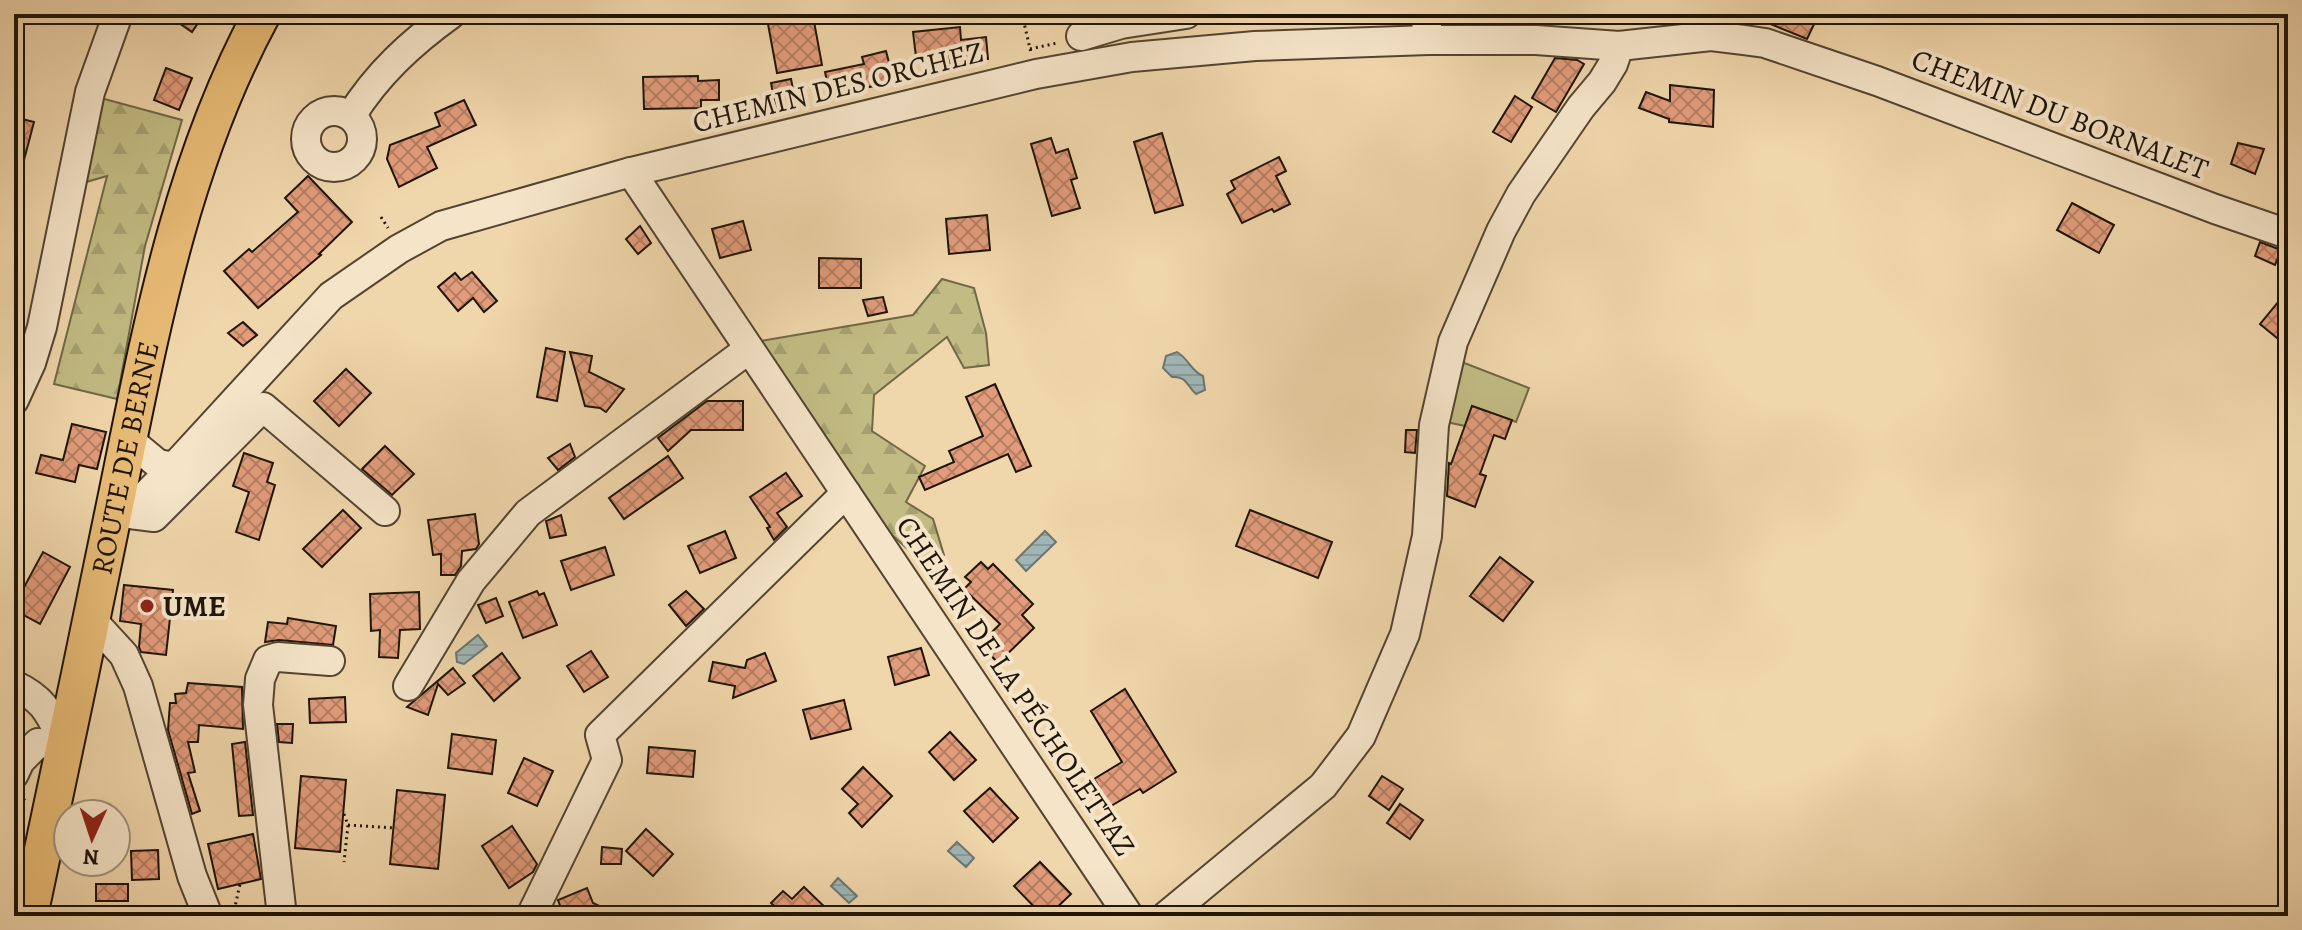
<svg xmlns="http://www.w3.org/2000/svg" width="2302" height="930" viewBox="0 0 2302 930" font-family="Alegreya,serif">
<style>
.green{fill:#c2bb83;stroke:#706846;stroke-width:2}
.forest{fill:url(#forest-firs);stroke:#706846;stroke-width:2}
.water{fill:url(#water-rules);stroke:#6c7570;stroke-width:2}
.building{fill:url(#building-cross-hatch);stroke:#1e1408;stroke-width:2}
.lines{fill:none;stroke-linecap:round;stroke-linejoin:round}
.minor-casing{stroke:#524431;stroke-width:32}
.major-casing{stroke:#1e1408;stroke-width:40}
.path{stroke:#1e1408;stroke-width:3;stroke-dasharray:2 4;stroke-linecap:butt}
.minor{stroke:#f5e4c8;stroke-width:28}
.major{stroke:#e8bb76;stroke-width:36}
.poi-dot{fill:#8f2418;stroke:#f5e4c8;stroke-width:3}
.labels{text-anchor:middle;stroke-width:8;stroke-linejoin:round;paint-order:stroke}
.street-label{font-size:30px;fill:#1e1408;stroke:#f5e4c8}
.poi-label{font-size:30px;font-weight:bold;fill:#1e1408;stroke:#f5e4c8;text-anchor:start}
</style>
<defs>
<pattern id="forest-firs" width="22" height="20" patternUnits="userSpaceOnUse" patternTransform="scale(2)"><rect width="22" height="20" fill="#c2bb83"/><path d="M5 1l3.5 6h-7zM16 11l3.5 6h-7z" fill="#a6a070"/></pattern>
<pattern id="water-rules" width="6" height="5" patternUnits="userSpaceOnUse" patternTransform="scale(2)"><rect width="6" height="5" fill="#a0b6b6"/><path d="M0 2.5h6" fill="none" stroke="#899c9b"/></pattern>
<pattern id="building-cross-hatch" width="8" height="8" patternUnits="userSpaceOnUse" patternTransform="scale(2)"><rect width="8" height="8" fill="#e29c7b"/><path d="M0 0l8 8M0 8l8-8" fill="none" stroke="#b77e63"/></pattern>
</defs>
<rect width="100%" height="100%" fill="#f0d6ab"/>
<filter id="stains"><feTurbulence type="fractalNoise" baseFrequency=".0025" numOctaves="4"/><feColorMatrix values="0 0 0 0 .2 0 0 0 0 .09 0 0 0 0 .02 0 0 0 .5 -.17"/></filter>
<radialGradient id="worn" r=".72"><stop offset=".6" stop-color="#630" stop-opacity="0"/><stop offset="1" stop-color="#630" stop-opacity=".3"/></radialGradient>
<!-- green -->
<polygon class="green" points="1454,359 1529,388 1516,422 1472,406 1465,426 1442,421"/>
<!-- forest -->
<g class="forest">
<polygon points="97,97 182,120 145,246 117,399 54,384 107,176 86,182"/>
<polygon points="942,279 974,288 986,333 989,365 964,368 947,337 874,395 872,431 925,466 906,502 933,519 944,555 931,570 891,534 800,409 760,341 913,315"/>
</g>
<!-- water -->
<g class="water">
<path d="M1177,352C1189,359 1191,371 1203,376L1205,390L1196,394C1186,385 1187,376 1172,377L1163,368L1166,356Z"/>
<polygon points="1045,531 1056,542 1026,571 1016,560"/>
<polygon points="478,635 487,646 464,664 457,662 456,653"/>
<polygon points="957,842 974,858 966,867 948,851"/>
<polygon points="838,878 857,896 849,903 831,886"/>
</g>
<!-- building -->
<g class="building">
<polygon points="166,14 204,14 192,32"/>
<polygon points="1746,14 1819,14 1807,39"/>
<polygon points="813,16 822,65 777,73 768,24"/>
<polygon points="960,27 961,40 986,37 988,59 950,64 949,53 916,57 913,32"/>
<polygon points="886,51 894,82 830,95 825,72 864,64 862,57"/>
<polygon points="1555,58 1577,60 1584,64 1556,112 1532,98"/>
<polygon points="166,68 192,78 179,110 154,100"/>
<polygon points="698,76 698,81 719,80 719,100 701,100 701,108 644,109 643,77"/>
<polygon points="791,79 797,110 777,114 771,83"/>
<polygon points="1670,85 1714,90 1713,127 1669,122 1669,119 1639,108 1646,92 1670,101"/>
<polygon points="1515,96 1532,107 1511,142 1493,132"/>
<polygon points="464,100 476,125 427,147 437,168 399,187 387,159 390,145 440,126 435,113"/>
<polygon points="14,117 34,122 19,179 14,179"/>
<polygon points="1162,133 1183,205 1155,213 1134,142"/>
<polygon points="1051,138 1056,153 1068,149 1077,178 1071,180 1080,208 1052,216 1031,144"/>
<polygon points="2238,143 2264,149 2255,174 2231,164"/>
<polygon points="1279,157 1286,171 1276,176 1290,204 1274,212 1272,209 1242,223 1227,194 1235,189 1231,181"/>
<polygon points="308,176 352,222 319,254 321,255 258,308 224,271 249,249 252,252 298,212 285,198"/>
<polygon points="2072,203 2114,225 2099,253 2057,230"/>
<polygon points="987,215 990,250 949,254 946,219"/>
<polygon points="743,221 751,250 720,258 712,229"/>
<polygon points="640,226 651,243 638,254 626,239"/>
<polygon points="2260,242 2281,250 2275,265 2255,256"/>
<polygon points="819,258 861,259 861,288 819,288"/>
<polygon points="472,272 497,301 484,312 473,298 458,311 438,287 455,273 461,280"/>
<polygon points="2288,290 2288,347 2260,324"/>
<polygon points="883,297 887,312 868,316 863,300"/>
<polygon points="243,322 257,335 243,346 228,333"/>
<polygon points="546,348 565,352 557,401 537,397"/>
<polygon points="570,352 592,356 589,372 624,389 606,412 600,408 585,406"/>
<polygon points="346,369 371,393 339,426 314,401"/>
<polygon points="995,384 1031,466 1016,472 1008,454 925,490 919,477 954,462 949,451 983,436 966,397"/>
<polygon points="707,401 743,401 743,430 691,430 668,451 658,438"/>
<polygon points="1472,406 1512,420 1505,439 1494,435 1480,474 1486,476 1475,507 1447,496 1449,463 1451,464"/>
<polygon points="72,424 106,432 97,469 79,465 75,482 36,473 41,455 63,460"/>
<polygon points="1406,430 1417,430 1415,453 1405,452"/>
<polygon points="570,444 575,457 558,470 548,458"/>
<polygon points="385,446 414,474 392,495 362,469"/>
<polygon points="244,453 273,463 267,482 275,485 259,540 236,532 249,492 233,486"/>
<polygon points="668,456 683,478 624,519 609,498"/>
<polygon points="786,473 802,496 777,513 787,527 774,540 767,528 770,527 750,497"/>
<polygon points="343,510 361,528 322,567 303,549"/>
<polygon points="1250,510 1332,542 1318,578 1236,546"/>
<polygon points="475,514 479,544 476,549 462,551 461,566 455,575 441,575 441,554 433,555 428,520"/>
<polygon points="561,515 566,535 550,538 546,521"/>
<polygon points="725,531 736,558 700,573 688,546"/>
<polygon points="605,547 614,575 571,590 561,561"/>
<polygon points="43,552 70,567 40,624 14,610 14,587 22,591"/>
<polygon points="1500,557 1533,582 1503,621 1470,596"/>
<polygon points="981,562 988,569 993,564 1033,604 1022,615 1034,628 998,663 980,644 1000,624 964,589 971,582 965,577"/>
<polygon points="124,585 173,590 166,655 141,652 139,647 141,624 120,621"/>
<polygon points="537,591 539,595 544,593 557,625 523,638 509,602"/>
<polygon points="686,591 704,609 686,626 669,605"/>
<polygon points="419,592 420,629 400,630 398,658 379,657 380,630 371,631 370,594"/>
<polygon points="496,598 503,616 486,623 478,605"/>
<polygon points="288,618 336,626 333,645 279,640 265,642 268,622 287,624"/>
<polygon points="921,648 929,675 895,685 888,657"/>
<polygon points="591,651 608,677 584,692 567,666"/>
<polygon points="502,653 520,678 494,701 473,676"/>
<polygon points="765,653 776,681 733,698 735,686 709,681 713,662 745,668 747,660"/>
<polygon points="453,668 465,683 448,695 438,684 428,715 407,707"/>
<polygon points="188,683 242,687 243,729 199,725 198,742 188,742 195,772 188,773 200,811 192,814 168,730 170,703 176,703 175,694 186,693"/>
<polygon points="1125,689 1176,772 1143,793 1140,789 1111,806 1094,779 1122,762 1091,711"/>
<polygon points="345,697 346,722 310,723 309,699"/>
<polygon points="844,700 851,729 811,739 803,710"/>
<polygon points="277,724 293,724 292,743 279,742"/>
<polygon points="950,732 976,760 954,780 929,752"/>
<polygon points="452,734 496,740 492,774 448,768"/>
<polygon points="245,742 253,815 239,816 232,744"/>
<polygon points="649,747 695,751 693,777 647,773"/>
<polygon points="524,758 553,771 537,806 508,793"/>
<polygon points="863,767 892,796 862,827 849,813 858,804 842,789"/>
<polygon points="301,776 346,780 340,852 295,848"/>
<polygon points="1382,776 1403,789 1389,810 1369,796"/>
<polygon points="990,788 1018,818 993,842 964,811"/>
<polygon points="397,790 445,795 438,869 390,864"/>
<polygon points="1400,804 1423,820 1410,839 1387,823"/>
<polygon points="512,826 537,864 533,872 509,888 482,846"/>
<polygon points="646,829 673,854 653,876 626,851"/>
<polygon points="253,834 261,879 218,889 208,844"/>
<polygon points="602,847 622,849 621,864 601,864"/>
<polygon points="158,850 159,879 132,880 131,851"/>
<polygon points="1040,862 1071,894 1048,916 1043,916 1014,886"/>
<rect x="96" y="884" width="32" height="17"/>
<polygon points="804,887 834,916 775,916 780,912 771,903 783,891 792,899"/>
<polygon points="587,888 593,903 620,916 564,916 558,900"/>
</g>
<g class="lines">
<!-- minor casing -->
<g class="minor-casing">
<g id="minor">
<polyline points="1425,14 1429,40"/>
<polyline points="1081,36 1121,24 1186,14"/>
<circle cx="334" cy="139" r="28"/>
<path d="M351,116C377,74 411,43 451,14"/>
<polyline points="631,172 1129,916"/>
<polyline points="14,400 31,363 42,327 90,92 118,14"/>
<polyline points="129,440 158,464 174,467"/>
<polyline points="114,512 154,517 263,407 385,511"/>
<polyline points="127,514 174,467 331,296 399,249 441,226 631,172 1036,74 1132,57 1255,46 1429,40 1536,40 1619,46 1711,36 1744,40 1765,43 1877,81 2215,209 2288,234"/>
<polyline points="91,619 124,655 138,686 192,876 208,916"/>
<path d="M14,685C46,700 50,715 65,745L38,743L20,761L14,774"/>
<polyline points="408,686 471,581 528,513 749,349"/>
<polyline points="282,916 258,705 260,679 268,660 278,657 330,661"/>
<polyline points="531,916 607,760 600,735 846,493"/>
<polyline points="1166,916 1323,786 1361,736 1405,634 1427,536 1434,425 1453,342 1501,231 1521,194 1581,107 1602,82 1613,64 1619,46"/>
</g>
</g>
<!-- major casing -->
<g class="major-casing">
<g id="major">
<path id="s1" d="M29,916C58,777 88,639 116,500C150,334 180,165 262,14"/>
</g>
</g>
<!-- path -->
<g class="path">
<polyline points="1022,14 1031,53"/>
<polyline points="1030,49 1057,43"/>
<polyline points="381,217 388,228"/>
<polyline points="14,807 27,797"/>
<polyline points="344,814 348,825 344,862"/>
<polyline points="348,825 394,828"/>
<polyline points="233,916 240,884"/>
</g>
<!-- minor -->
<use href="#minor" class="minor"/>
<!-- major -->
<use href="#major" class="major"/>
</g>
<!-- markers -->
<circle class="poi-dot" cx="147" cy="606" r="8"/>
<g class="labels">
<!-- street labels -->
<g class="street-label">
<text transform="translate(838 87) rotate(-14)" y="10">CHEMIN DES ORCHEZ</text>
<text transform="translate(2060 114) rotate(21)" y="10">CHEMIN DU BORNALET</text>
<text dy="10" stroke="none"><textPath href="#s1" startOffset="468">ROUTE DE BERNE</textPath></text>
<text transform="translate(1016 686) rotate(56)" y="10">CHEMIN DE LA PÉCHOLETTAZ</text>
</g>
<!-- poi labels -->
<g class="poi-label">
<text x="163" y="616">UME</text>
</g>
</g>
<!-- margin -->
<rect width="2302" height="930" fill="none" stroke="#f0d6ab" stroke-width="48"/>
<rect x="16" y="16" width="2270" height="898" fill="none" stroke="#1e1408" stroke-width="4"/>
<rect x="24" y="24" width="2254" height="882" fill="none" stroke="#1e1408" stroke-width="2"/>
<!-- north arrow -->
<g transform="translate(92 838) rotate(183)"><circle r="38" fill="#f5e4c8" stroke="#9f917b" stroke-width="2"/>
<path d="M0-6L14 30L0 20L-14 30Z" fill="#8f2418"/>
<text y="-12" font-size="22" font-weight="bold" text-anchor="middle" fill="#1e1408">N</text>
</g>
<rect width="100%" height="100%" filter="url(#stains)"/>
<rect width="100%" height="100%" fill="url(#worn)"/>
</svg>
